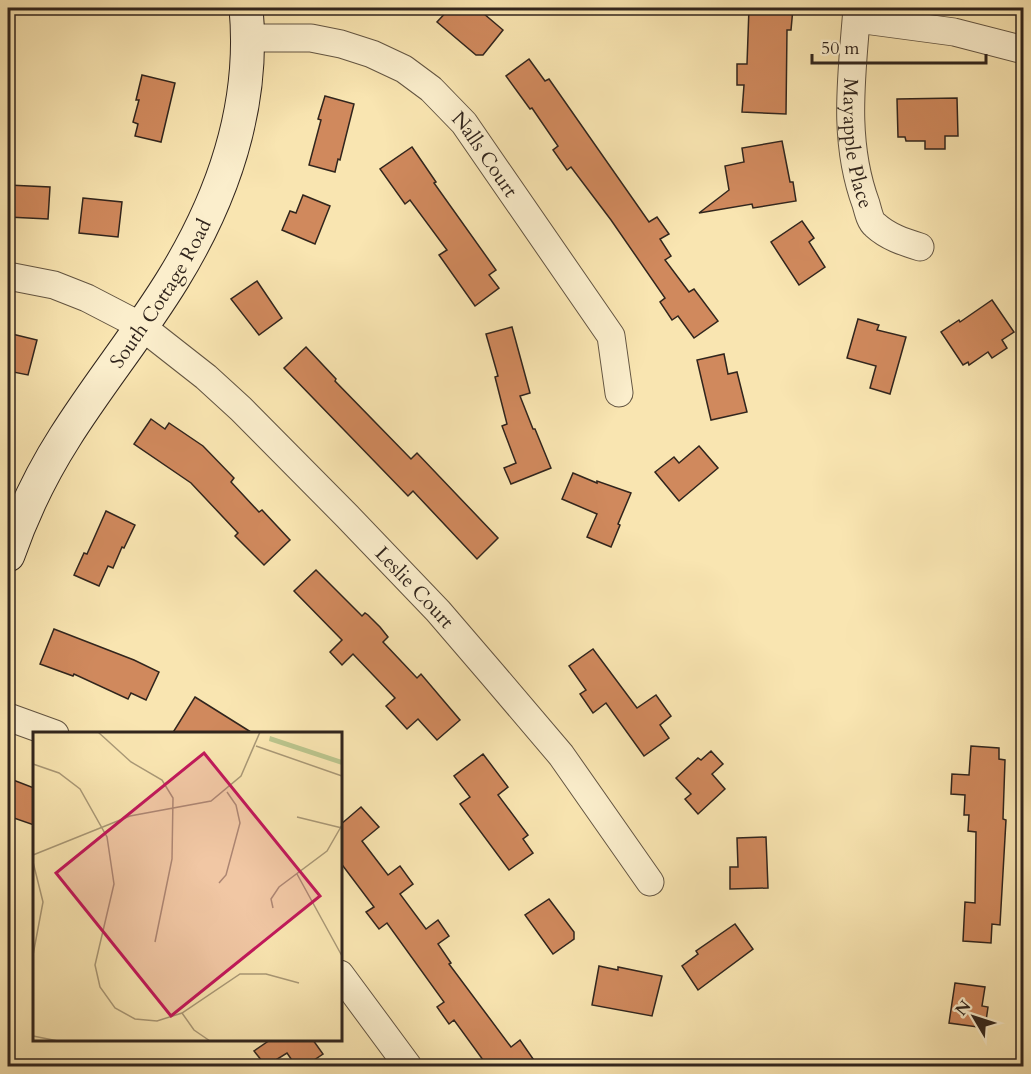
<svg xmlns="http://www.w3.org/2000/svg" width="1031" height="1074" viewBox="0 0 1031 1074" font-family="Cardo,serif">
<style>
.building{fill:#d0895d;stroke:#31251d;stroke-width:1.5}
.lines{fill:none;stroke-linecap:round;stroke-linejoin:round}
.street-casing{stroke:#635542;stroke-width:29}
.secondary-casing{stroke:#31251d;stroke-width:35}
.street{stroke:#fbeecc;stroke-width:27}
.secondary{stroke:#fbeecc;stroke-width:33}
.labels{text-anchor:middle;stroke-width:4.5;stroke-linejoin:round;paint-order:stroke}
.street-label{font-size:20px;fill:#31251d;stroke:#fbeecc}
.inset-road{fill:none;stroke:#a99876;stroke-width:1.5}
.view{fill:#c2185b;fill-opacity:0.15;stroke:#c2185b;stroke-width:3}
.inset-edge{fill:none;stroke:#31251d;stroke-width:3}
</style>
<rect width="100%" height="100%" fill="#f9e5b1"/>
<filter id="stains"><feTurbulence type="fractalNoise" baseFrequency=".00333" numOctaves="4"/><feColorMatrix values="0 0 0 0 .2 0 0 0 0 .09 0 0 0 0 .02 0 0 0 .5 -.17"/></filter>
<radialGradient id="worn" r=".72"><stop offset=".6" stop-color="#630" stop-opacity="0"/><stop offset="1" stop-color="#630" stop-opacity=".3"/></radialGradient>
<!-- building -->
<g class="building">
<polygon points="450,8 477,8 503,30 483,55 476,55 437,22"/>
<polygon points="749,8 793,8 791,30 787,30 786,114 742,112 744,85 737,85 737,64 747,64"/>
<polygon points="529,59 545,81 549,79 649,222 657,217 669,234 660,239 671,256 665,260 689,292 694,289 718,321 694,338 678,316 672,320 660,302 665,298 611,220 571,167 567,170 553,150 558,146 532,108 530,109 506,76"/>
<polygon points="142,75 175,83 161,142 135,136 138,124 133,122 139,100 136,100"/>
<polygon points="325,96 354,104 340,160 338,159 335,172 309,165 321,120 318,119"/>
<polygon points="957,98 958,136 945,136 945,149 925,149 925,141 906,141 905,137 898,137 897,99"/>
<polygon points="782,141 790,182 793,182 796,201 753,208 752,204 699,213 729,190 725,166 744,162 742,148"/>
<polygon points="412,147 436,182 434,183 496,270 489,275 499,288 475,306 439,255 447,250 410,200 405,204 380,169"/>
<polygon points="8,185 50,187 48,219 8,217"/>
<polygon points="303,195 330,206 315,244 282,230 290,211 296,213"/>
<polygon points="83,198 122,202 118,237 79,233"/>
<polygon points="802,221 814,238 809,242 825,267 799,285 771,242"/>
<polygon points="257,281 282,318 259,335 231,299"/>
<polygon points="992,300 1014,332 1002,340 1007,348 992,358 988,352 969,365 968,362 963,365 941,332 959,320 960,322"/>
<polygon points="858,319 879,325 877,330 906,337 890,394 870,388 876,366 847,358"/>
<polygon points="512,327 530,393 520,396 533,429 535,429 551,468 511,484 504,468 516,463 502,426 507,424 495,377 498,376 486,334"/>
<polygon points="8,333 37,340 28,375 8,371"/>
<polygon points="306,347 336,379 335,381 411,459 417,453 498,538 477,559 413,491 408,496 284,368"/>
<polygon points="724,354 728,374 737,372 747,412 711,420 697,360"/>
<polygon points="151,419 165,429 169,423 203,446 234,478 231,482 259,512 262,510 290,540 264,565 235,536 238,533 191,483 134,444"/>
<polygon points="699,446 718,468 679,501 655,472 674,457 679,463"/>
<polygon points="573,473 597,483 597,481 631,493 618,524 620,525 611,547 587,537 597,514 562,499"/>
<polygon points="106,511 135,525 124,548 122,547 113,568 108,566 99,586 74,575 84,553 87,554"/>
<polygon points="316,570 362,616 365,613 368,615 380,627 388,637 383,642 417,678 421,674 460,720 437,740 418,719 407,729 386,706 395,698 353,654 342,665 330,652 342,640 294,591"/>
<polygon points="54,629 134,660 159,672 146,700 131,693 128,699 74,674 73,676 40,664"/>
<polygon points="593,649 637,708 656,695 671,716 660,725 669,738 644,756 606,703 593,713 580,694 586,690 569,666"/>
<polygon points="195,697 254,734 172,734"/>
<polygon points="971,746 999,748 999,759 1005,760 1003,819 1006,820 1000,925 992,924 991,943 963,941 965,902 975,903 976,832 968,831 969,815 964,815 965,795 951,794 952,774 969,775"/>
<polygon points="711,751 723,764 712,774 725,789 698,814 685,799 691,794 676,778 698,758 701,760"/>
<polygon points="483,754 508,787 498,795 528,835 523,839 533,853 509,870 460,804 470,797 454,776"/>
<polygon points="8,778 34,788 34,825 8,816"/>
<polygon points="361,807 379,827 362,841 388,875 400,866 413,884 400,894 426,929 438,920 449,936 438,944 451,963 449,964 511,1047 520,1040 538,1066 482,1066 486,1064 454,1020 449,1024 437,1007 444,1002 387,923 379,929 366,912 374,907 340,862 340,825"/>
<polygon points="766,837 768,888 730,889 730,867 738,867 737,838"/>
<polygon points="549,899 574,932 574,939 553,954 525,915"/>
<polygon points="735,924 753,949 698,990 682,966 698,954 696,951"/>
<polygon points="599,966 618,970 618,967 662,976 652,1016 592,1005"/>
<polygon points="955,983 985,987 982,1006 988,1007 985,1028 949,1023"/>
<polygon points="270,1040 313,1040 323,1054 305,1066 296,1066 287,1053 266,1066 254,1051"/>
</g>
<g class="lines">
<!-- street casing -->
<g class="street-casing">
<g id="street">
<path id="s1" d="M857,8C852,75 842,139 866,204C868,211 870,221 875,225C888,237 904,242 920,247"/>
<polyline points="857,19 954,32 1024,50"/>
<path id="s2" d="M249,38H311L341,44L372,54L404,69L431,89L464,123L611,336L619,393"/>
<path id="s3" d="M8,276L54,285L87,298L141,326L206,377L241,409L347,516L438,611L493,675L561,755L650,882"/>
<polyline points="8,717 55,734"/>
<polyline points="340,974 408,1066"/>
</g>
</g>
<!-- secondary casing -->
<g class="secondary-casing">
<g id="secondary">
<path id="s4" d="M8,555C22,515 42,473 65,437C99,383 140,333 173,279C224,196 255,105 246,8"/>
</g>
</g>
<!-- street -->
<use href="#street" class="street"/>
<!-- secondary -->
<use href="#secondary" class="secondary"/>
</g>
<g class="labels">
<!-- street labels -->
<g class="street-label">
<text dy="7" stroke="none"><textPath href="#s1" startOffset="136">Mayapple Place</textPath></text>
<text dy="7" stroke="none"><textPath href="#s2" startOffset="279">Nalls Court</textPath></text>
<text dy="7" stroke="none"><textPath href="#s4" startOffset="304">South Cottage Road</textPath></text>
<text dy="7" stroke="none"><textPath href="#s3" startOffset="522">Leslie Court</textPath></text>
</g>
</g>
<!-- overview -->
<g transform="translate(33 732)">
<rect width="309" height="309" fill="#f9e5b1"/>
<path d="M237,4L309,28V33L236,9Z" fill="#bbc58d"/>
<path class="inset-road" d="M65,0L98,30L129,48L140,66L139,127L122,210M223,14L309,44M0,32L26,41L47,57L74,105L81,152L62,233L67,255L82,276L102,287L124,289L149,281L207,242H233L266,251M264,85L309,96M0,123L97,84L178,69L208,44L227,0M0,130L10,170L0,223M264,142L309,224M186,151L193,143L207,91L203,73L194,60M240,176L238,167L246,155L294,119L309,93M149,281L161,298L177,309M0,304L25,309"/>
<path class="view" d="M171,21L287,164L138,284L23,141Z"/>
<rect width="309" height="309" class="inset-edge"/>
</g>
<!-- margin -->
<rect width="1031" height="1074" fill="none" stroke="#f9e5b1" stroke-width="30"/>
<rect x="9" y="9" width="1013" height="1056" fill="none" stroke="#31251d" stroke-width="3"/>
<rect x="15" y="15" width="1001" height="1044" fill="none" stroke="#31251d" stroke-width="1.5"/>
<!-- north arrow -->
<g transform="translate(974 1017) rotate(309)" stroke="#fbeecc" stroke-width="4.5" paint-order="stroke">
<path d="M0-4.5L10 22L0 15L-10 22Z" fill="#31251d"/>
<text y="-9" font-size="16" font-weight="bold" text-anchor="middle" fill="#31251d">N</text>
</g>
<!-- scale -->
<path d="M812 54v9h174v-9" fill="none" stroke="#31251d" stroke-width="3"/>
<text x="821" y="54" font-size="18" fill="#31251d" stroke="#fbeecc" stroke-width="4.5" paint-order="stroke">50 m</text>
<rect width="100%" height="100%" filter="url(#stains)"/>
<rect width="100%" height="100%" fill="url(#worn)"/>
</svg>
